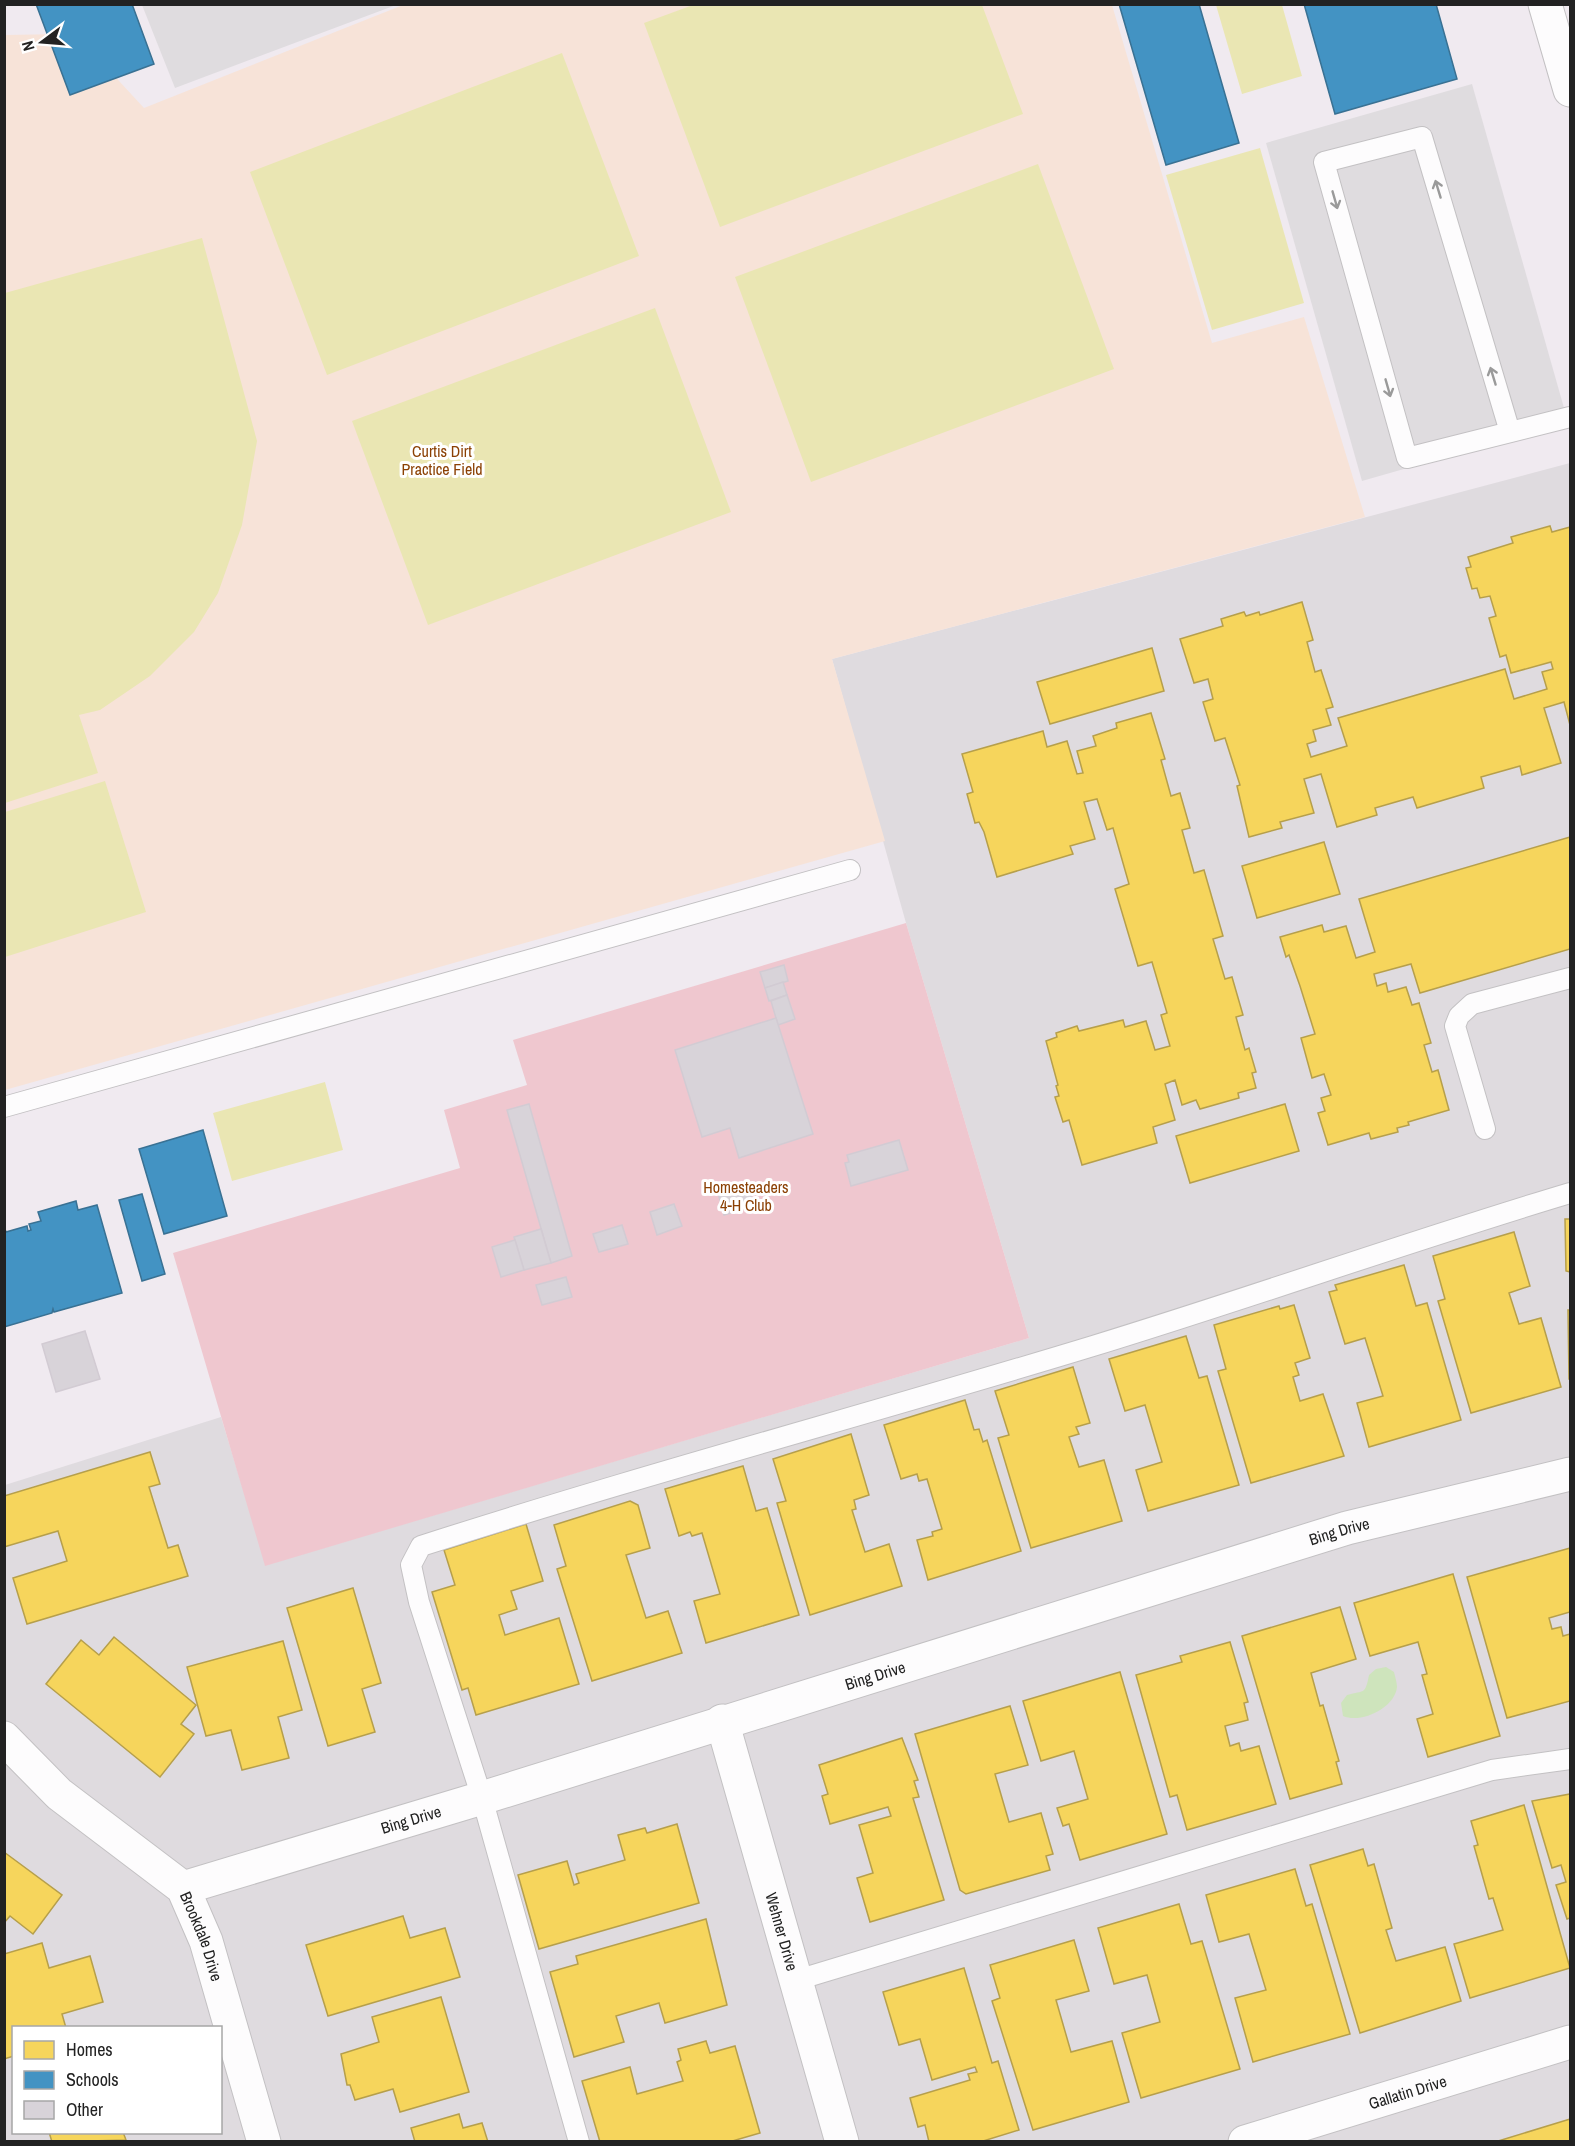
<svg xmlns="http://www.w3.org/2000/svg" width="1575" height="2146" viewBox="0 0 1575 2146" font-family="'Archivo Narrow',sans-serif">
<style>
.residential{fill:#dfdbdf;fill-rule:evenodd}
.grass{fill:#efc7cf}
.park{fill:#f7e3d8}
.pitch{fill:#eae6b3}
.parking{fill:#dfdcdf}
.water{fill:#cee4bc}
.homes{fill:#f6d55c;stroke:#b69f4b;stroke-width:1.5}
.schools{fill:#4393c3;stroke:#397193;stroke-width:1.5}
.building{fill:#d8d3d9;stroke:#d2cbd3;stroke-width:1.5}
.lines{fill:none;stroke-linecap:round;stroke-linejoin:round}
.lane-casing{stroke:#c3c1c3;stroke-width:22}
.street-casing{stroke:#c3c1c3;stroke-width:35}
.lane{stroke:#fdfcfd;stroke-width:20}
.street{stroke:#fdfcfd;stroke-width:33}
.oneway{stroke:#9a9a9a}
.labels{text-anchor:middle;stroke-width:6;stroke-linejoin:round;paint-order:stroke}
.park-label{font-size:16px;fill:#8b4004;stroke:#fff}
.street-label{font-size:16px;fill:#222;stroke:#fff}
</style>
<rect width="100%" height="100%" fill="#f0eaf0"/>
<!-- residential -->
<path class="residential" d="M1570,463V2141L5,2142V1485L221,1417L266,1565L1029,1338L906,923L832,659ZM14,2028H220V2132H14Z"/>
<!-- grass -->
<polygon class="grass" points="906,923 1029,1338 265,1566 173,1253 460,1168 444,1110 527,1085 513,1040"/>
<!-- park -->
<polygon class="park" points="403,5 1112,5 1212,343 1304,317 1365,517 832,659 885,841 5,1090 5,35 64,34 95,55 144,108"/>
<!-- pitch -->
<g class="pitch">
<polygon points="693,5 982,5 1023,114 720,227 644,23"/>
<polygon points="1216,5 1282,5 1302,76 1242,94"/>
<polygon points="562,53 639,256 327,375 250,172"/>
<polygon points="1260,148 1304,303 1212,330 1166,175"/>
<polygon points="1038,164 1114,369 811,482 735,277"/>
<polygon points="202,238 257,441 242,525 218,593 194,632 150,676 100,710 79,715 98,773 5,803 5,293"/>
<polygon points="655,308 731,512 428,625 352,421"/>
<polygon points="105,781 146,912 5,957 5,812"/>
<polygon points="325,1082 343,1150 232,1181 213,1113"/>
</g>
<!-- parking -->
<g class="parking">
<polygon points="142,5 396,5 175,88"/>
<polygon points="1472,84 1568,422 1362,481 1266,143"/>
</g>
<!-- water -->
<path class="water" d="M1386,1667L1394,1672C1395,1676 1397,1683 1397,1687C1395,1708 1361,1724 1343,1716L1341,1703L1347,1695C1365,1690 1365,1695 1369,1675L1376,1669Z"/>
<!-- homes -->
<g class="homes">
<polygon points="1550,526 1552,532 1570,527 1570,725 1564,702 1544,708 1561,763 1522,775 1520,766 1481,777 1484,788 1417,808 1413,797 1375,808 1377,815 1337,827 1321,774 1304,779 1314,813 1280,822 1282,828 1249,837 1237,786 1240,785 1225,738 1215,741 1203,702 1213,699 1208,679 1194,683 1180,639 1223,626 1221,619 1244,612 1246,616 1259,612 1260,615 1302,602 1313,640 1307,642 1315,672 1321,670 1333,707 1326,709 1331,725 1313,730 1316,741 1307,744 1311,757 1347,746 1338,718 1505,669 1514,699 1547,689 1542,672 1553,669 1551,662 1511,673 1506,655 1500,657 1489,618 1496,616 1490,596 1480,598 1477,588 1472,589 1466,568 1471,567 1468,557 1513,543 1511,537"/>
<polygon points="1152,648 1164,691 1050,724 1037,682"/>
<polygon points="1151,713 1165,759 1161,760 1171,796 1180,793 1190,828 1182,830 1194,873 1204,870 1223,936 1213,939 1225,979 1232,977 1243,1015 1236,1017 1245,1050 1249,1048 1256,1072 1252,1073 1256,1088 1238,1093 1239,1098 1200,1109 1196,1100 1182,1105 1175,1080 1165,1084 1175,1120 1153,1127 1157,1143 1082,1165 1069,1120 1063,1122 1055,1097 1059,1096 1056,1086 1058,1085 1046,1041 1057,1037 1056,1033 1077,1026 1079,1031 1123,1020 1125,1027 1146,1021 1155,1050 1170,1046 1161,1015 1167,1013 1152,962 1138,966 1115,889 1129,884 1113,828 1107,830 1097,799 1084,802 1095,839 1070,846 1073,854 997,877 984,832 979,822 975,823 967,794 973,792 962,754 1043,731 1047,747 1067,741 1077,774 1083,773 1077,751 1096,746 1093,736 1117,728 1116,723"/>
<polygon points="1570,837 1570,949 1420,993 1411,964 1374,974 1377,986 1386,983 1388,992 1406,987 1412,1005 1419,1003 1431,1043 1424,1045 1432,1072 1438,1070 1449,1110 1408,1122 1409,1125 1397,1128 1398,1132 1371,1139 1369,1133 1328,1145 1318,1113 1325,1111 1321,1098 1331,1095 1324,1074 1312,1078 1301,1038 1315,1034 1300,986 1289,955 1286,957 1280,937 1322,925 1324,932 1346,926 1356,958 1375,952 1359,899"/>
<polygon points="1324,842 1340,894 1257,918 1242,866"/>
<polygon points="1285,1104 1299,1151 1190,1183 1176,1136"/>
<polygon points="1565,1219 1570,1219 1570,1272 1566,1271"/>
<polygon points="1514,1232 1530,1286 1509,1293 1519,1324 1541,1318 1561,1387 1471,1413 1438,1301 1445,1299 1433,1256"/>
<polygon points="1404,1265 1416,1306 1427,1303 1461,1420 1369,1447 1357,1403 1383,1396 1365,1338 1345,1344 1329,1292 1337,1290 1335,1285"/>
<polygon points="1294,1305 1310,1358 1295,1363 1299,1375 1293,1377 1300,1401 1323,1394 1344,1456 1251,1483 1218,1371 1226,1369 1214,1325 1279,1306 1280,1309"/>
<polygon points="1568,1310 1570,1310 1570,1379 1569,1379"/>
<polygon points="1186,1336 1199,1378 1207,1376 1239,1485 1148,1511 1136,1470 1162,1462 1145,1405 1125,1411 1109,1359"/>
<polygon points="1073,1367 1090,1423 1076,1427 1079,1434 1069,1437 1079,1467 1104,1460 1122,1521 1031,1548 998,1438 1009,1435 995,1391"/>
<polygon points="965,1400 974,1430 979,1429 983,1442 987,1440 1021,1551 928,1580 917,1540 933,1536 932,1532 942,1529 927,1479 919,1481 917,1474 901,1479 884,1425"/>
<polygon points="851,1434 869,1495 854,1500 856,1509 852,1510 865,1552 889,1544 902,1586 810,1615 777,1503 786,1501 773,1459"/>
<polygon points="150,1452 160,1484 149,1487 168,1548 178,1545 188,1576 27,1624 13,1578 67,1561 58,1531 4,1547 4,1496"/>
<polygon points="743,1466 756,1511 767,1508 799,1615 706,1643 694,1601 720,1594 702,1533 692,1536 690,1532 679,1536 665,1489"/>
<polygon points="630,1501 638,1505 650,1548 626,1555 646,1618 668,1611 682,1653 592,1681 557,1569 566,1566 554,1525"/>
<polygon points="526,1524 543,1581 511,1591 517,1609 499,1615 505,1635 559,1618 579,1684 476,1715 468,1688 462,1690 432,1592 455,1585 444,1550"/>
<polygon points="1570,1548 1570,1612 1549,1618 1552,1629 1561,1627 1563,1636 1570,1634 1570,1701 1507,1718 1467,1577"/>
<polygon points="1453,1574 1500,1736 1428,1757 1417,1719 1433,1714 1422,1675 1427,1674 1418,1642 1370,1656 1354,1603"/>
<polygon points="353,1588 381,1683 362,1689 375,1732 328,1746 287,1608"/>
<polygon points="1340,1607 1356,1659 1311,1673 1320,1706 1323,1705 1339,1761 1336,1762 1342,1784 1290,1799 1242,1636"/>
<polygon points="114,1637 196,1705 181,1724 194,1734 160,1777 46,1684 81,1640 99,1655"/>
<polygon points="283,1641 302,1710 278,1717 289,1758 242,1770 231,1730 206,1736 187,1667"/>
<polygon points="1230,1642 1248,1702 1244,1703 1248,1720 1225,1726 1230,1746 1239,1743 1241,1751 1259,1746 1276,1804 1187,1830 1177,1795 1170,1797 1136,1675 1182,1662 1180,1656"/>
<polygon points="1120,1672 1167,1834 1080,1860 1069,1824 1063,1826 1057,1808 1088,1799 1074,1751 1041,1761 1023,1701"/>
<polygon points="1010,1706 1028,1765 995,1774 1009,1822 1041,1813 1053,1854 1046,1856 1050,1870 966,1894 960,1890 915,1734"/>
<polygon points="902,1738 918,1780 914,1781 919,1797 913,1798 944,1900 870,1922 857,1878 873,1873 859,1825 891,1816 888,1807 830,1824 822,1796 828,1794 819,1765"/>
<polygon points="1570,1794 1570,1918 1567,1919 1556,1885 1566,1882 1561,1865 1552,1868 1532,1801"/>
<polygon points="1524,1805 1570,1968 1470,1998 1454,1944 1503,1930 1493,1898 1489,1899 1474,1846 1478,1845 1471,1821"/>
<polygon points="677,1824 699,1903 539,1949 518,1875 567,1861 574,1885 579,1883 576,1874 625,1860 618,1835 645,1828 647,1833"/>
<polygon points="1363,1849 1368,1866 1374,1864 1392,1928 1386,1930 1396,1961 1445,1947 1461,2001 1360,2033 1310,1865"/>
<polygon points="4,1852 62,1895 33,1934 10,1916 4,1923"/>
<polygon points="1295,1869 1306,1906 1312,1904 1350,2034 1253,2062 1235,1998 1266,1990 1249,1934 1219,1942 1206,1895"/>
<polygon points="1179,1904 1191,1944 1202,1941 1240,2069 1141,2098 1122,2033 1160,2022 1147,1975 1114,1984 1098,1928"/>
<polygon points="403,1916 410,1938 445,1928 460,1977 328,2016 306,1945"/>
<polygon points="706,1919 727,2005 665,2023 659,2003 616,2016 624,2042 574,2057 550,1972 578,1964 576,1956"/>
<polygon points="1074,1940 1089,1991 1056,2000 1071,2052 1112,2041 1129,2102 1033,2130 992,2001 1000,1998 990,1965"/>
<polygon points="42,1943 49,1968 90,1956 103,2002 62,2014 66,2028 14,2028 14,2056 4,2059 4,1954"/>
<polygon points="964,1968 992,2063 998,2061 1019,2130 980,2142 929,2142 925,2125 918,2127 910,2098 970,2080 968,2074 977,2072 975,2067 932,2080 920,2039 899,2045 883,1992"/>
<polygon points="441,1997 469,2092 400,2112 393,2089 355,2100 350,2085 347,2085 341,2054 379,2042 372,2017"/>
<polygon points="706,2041 710,2053 735,2046 760,2133 729,2142 600,2142 582,2081 630,2067 637,2094 683,2081 677,2062 681,2060 678,2049"/>
<polygon points="459,2114 463,2128 482,2123 488,2142 415,2142 411,2128"/>
<polygon points="1570,2119 1570,2142 1495,2142"/>
<polygon points="49,2132 123,2132 126,2140 52,2142"/>
</g>
<!-- schools -->
<g class="schools">
<polygon points="36,4 132,4 154,64 70,95"/>
<polygon points="1119,4 1199,4 1239,143 1166,165"/>
<polygon points="1304,4 1436,4 1457,79 1335,114"/>
<polygon points="203,1130 227,1216 164,1234 139,1149"/>
<polygon points="142,1194 165,1274 142,1281 119,1200"/>
<polygon points="76,1201 78,1210 97,1205 122,1293 54,1312 53,1309 52,1313 4,1327 4,1226 6,1232 27,1226 28,1231 31,1230 29,1224 41,1221 38,1212"/>
</g>
<!-- building -->
<g class="building">
<polygon points="784,965 788,981 765,988 760,972"/>
<polygon points="783,982 787,995 769,1001 765,988"/>
<polygon points="787,995 795,1019 778,1025 771,1001"/>
<polygon points="776,1018 813,1134 739,1158 730,1128 702,1137 675,1050"/>
<polygon points="529,1104 572,1256 551,1263 507,1110"/>
<polygon points="899,1140 908,1170 851,1186 845,1163 849,1162 847,1155"/>
<polygon points="748,1185 754,1206 724,1215 718,1193"/>
<polygon points="674,1204 682,1226 657,1235 650,1212"/>
<polygon points="622,1225 628,1244 599,1252 593,1234"/>
<polygon points="541,1229 551,1263 524,1270 514,1237"/>
<polygon points="515,1240 524,1270 501,1277 492,1247"/>
<polygon points="566,1277 572,1297 542,1305 536,1285"/>
<polygon points="85,1331 100,1379 56,1392 42,1344"/>
</g>
<g class="lines">
<!-- lane casing -->
<g class="lane-casing">
<g id="lane">
<polyline points="1510,432 1422,137 1324,162 1407,458 1570,417"/>
<polyline points="4,1107 850,870"/>
<polyline points="1485,1129 1455,1026 1459,1016 1472,1004 1570,978"/>
<polyline points="797,1980 1492,1770 1570,1759"/>
<path d="M579,2142L482,1798L419,1602L411,1565L421,1546C644,1474 870,1414 1093,1346C1253,1297 1410,1241 1570,1193"/>
</g>
</g>
<!-- street casing -->
<g class="street-casing">
<g id="street">
<polyline points="1545,4 1570,90"/>
<path id="s1" d="M722,1721L842,2142"/>
<path id="s2" d="M4,1738L59,1794L183,1888L206,1941L264,2142"/>
<path id="s3" d="M183,1888L482,1798L1347,1528L1570,1474"/>
<path id="s4" d="M1245,2142L1570,2042"/>
</g>
</g>
<!-- lane -->
<use href="#lane" class="lane"/>
<!-- street -->
<use href="#street" class="street"/>
</g>
<!-- one-way arrows -->
<defs><path id="oneway-shaft" d="M-6 0H5M1.5-3L5.5 0L1.5 3" fill="none" stroke-width="1.6" stroke-linecap="round" stroke-linejoin="round" transform="scale(1.5)"/></defs>
<g class="oneway">
<use href="#oneway-shaft" transform="translate(1438 189) rotate(-107)"/>
<use href="#oneway-shaft" transform="translate(1335 200) rotate(74)"/>
<use href="#oneway-shaft" transform="translate(1493 376) rotate(-107)"/>
<use href="#oneway-shaft" transform="translate(1388 388) rotate(74)"/>
</g>
<g class="labels">
<!-- park labels -->
<g class="park-label">
<text x="442" y="457">Curtis Dirt<tspan x="442" dy="18">Practice Field</tspan></text>
<text x="746" y="1193">Homesteaders<tspan x="746" dy="18">4-H Club</tspan></text>
</g>
<!-- street labels -->
<g class="street-label">
<text dy="6" stroke="none"><textPath href="#s3" startOffset="1210">Bing Drive</textPath></text>
<text dy="6" stroke="none"><textPath href="#s3" startOffset="724">Bing Drive</textPath></text>
<text dy="6" stroke="none"><textPath href="#s3" startOffset="238">Bing Drive</textPath></text>
<text dy="6" stroke="none"><textPath href="#s1" startOffset="219">Wehner Drive</textPath></text>
<text dy="6" stroke="none"><textPath href="#s2" startOffset="286">Brookdale Drive</textPath></text>
<text dy="6" stroke="none"><textPath href="#s4" startOffset="170">Gallatin Drive</textPath></text>
</g>
</g>
<!-- border -->
<rect width="1575" height="2146" fill="none" stroke="#222222" stroke-width="12"/>
<!-- legend -->
<rect x="12" y="2026" width="210" height="108" fill="#ffffff" stroke="#a7a7a7" stroke-width="1.5"/>
<rect x="24" y="2041" width="30" height="18" fill="#f6d55c" stroke="#a7a7a7" stroke-width="1.5"/>
<text x="66" y="2056" font-size="18" fill="#222222">Homes</text>
<rect x="24" y="2071" width="30" height="18" fill="#4393c3" stroke="#a7a7a7" stroke-width="1.5"/>
<text x="66" y="2086" font-size="18" fill="#222222">Schools</text>
<rect x="24" y="2101" width="30" height="18" fill="#d8d3d9" stroke="#a7a7a7" stroke-width="1.5"/>
<text x="66" y="2116" font-size="18" fill="#222222">Other</text>
<!-- north arrow -->
<g transform="translate(42 42) rotate(254)" stroke="#ffffff" stroke-width="4.5" paint-order="stroke">
<path d="M0-4.5L10 22L0 15L-10 22Z" fill="#222222"/>
<text y="-9" font-size="16" font-weight="bold" text-anchor="middle" fill="#222222">N</text>
</g>
</svg>
